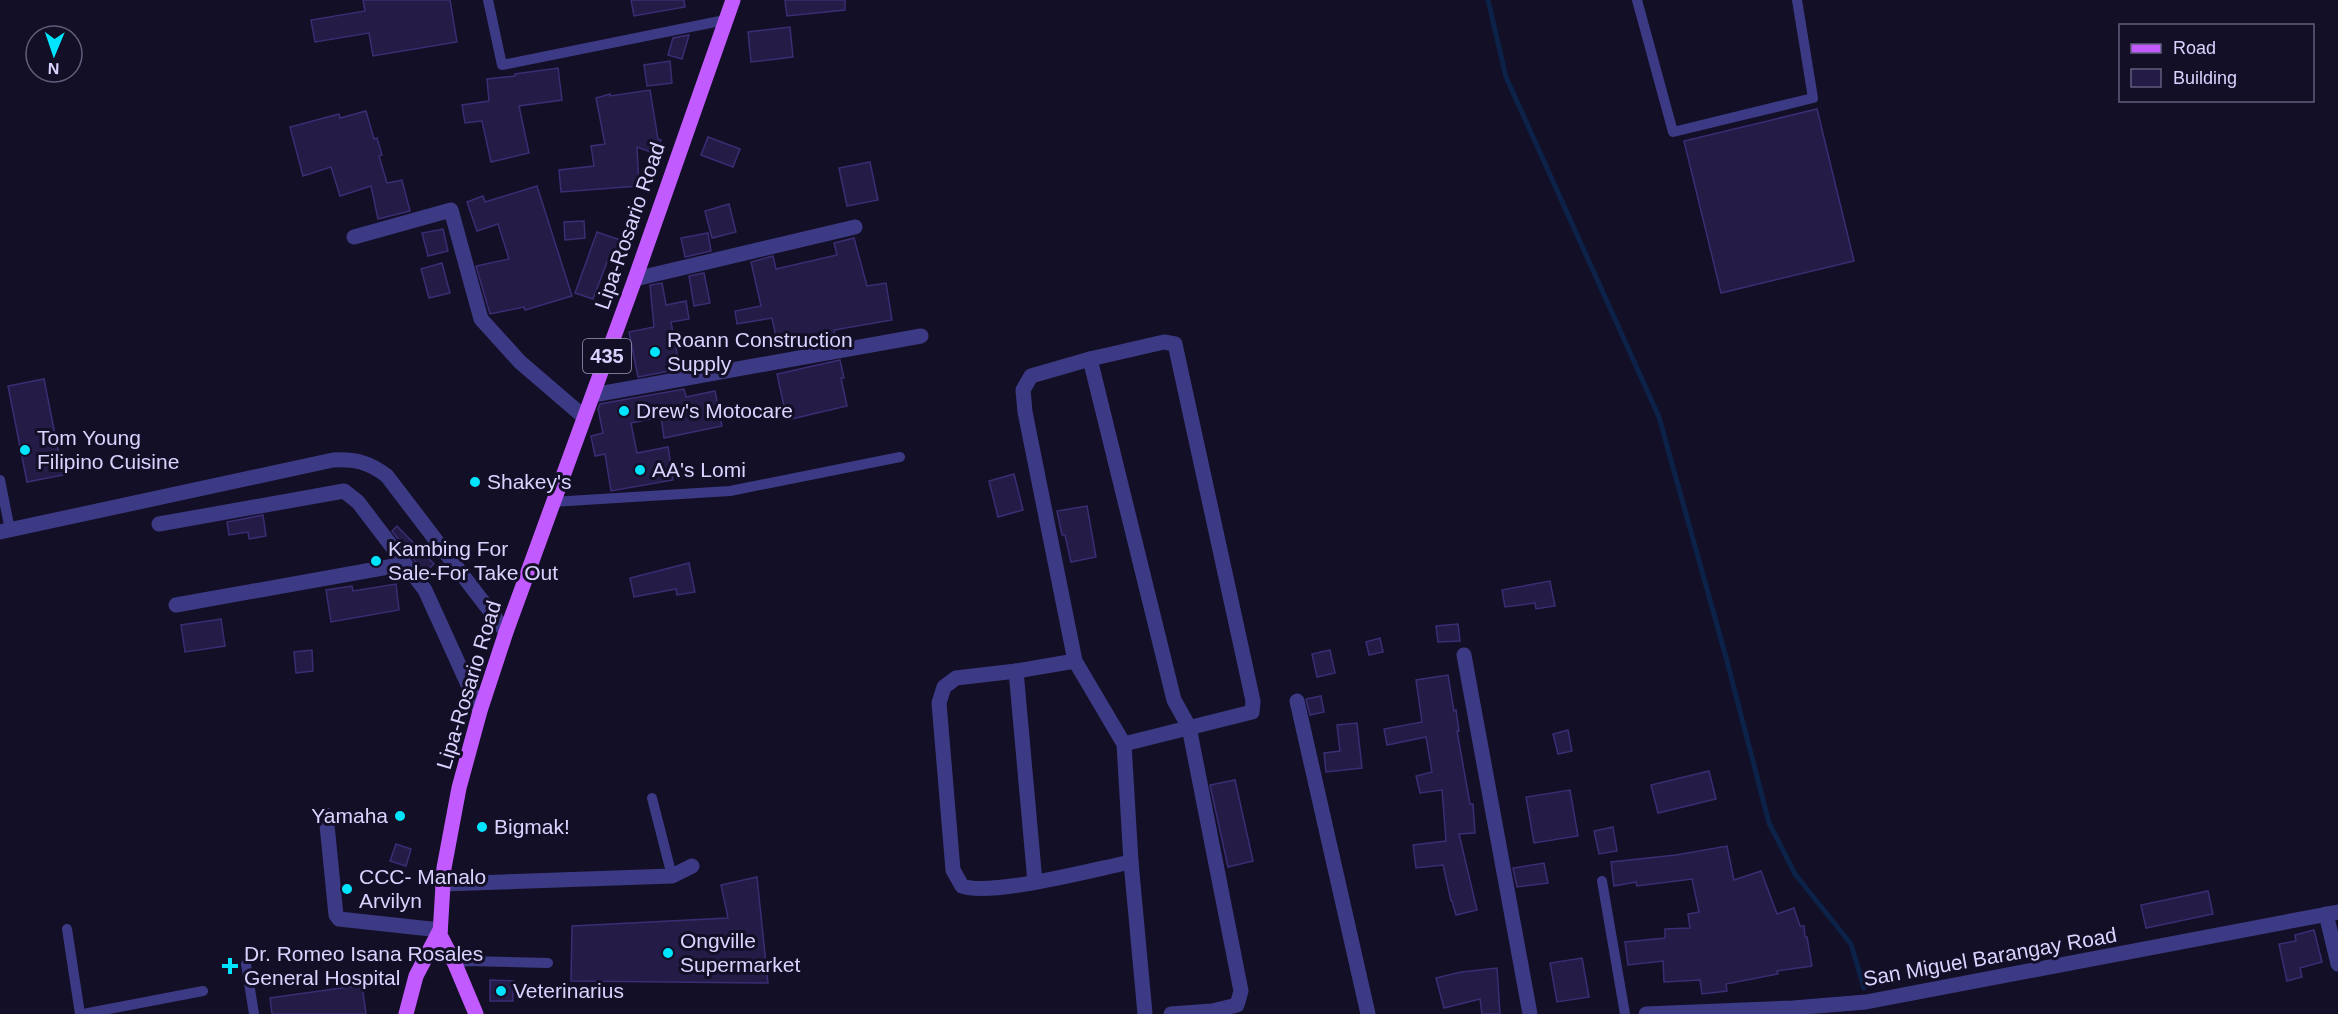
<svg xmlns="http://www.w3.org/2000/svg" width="2338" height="1014" viewBox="0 0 2338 1014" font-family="Helvetica,sans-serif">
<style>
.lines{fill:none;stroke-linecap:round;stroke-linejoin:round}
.stream{stroke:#0c2248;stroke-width:5}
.building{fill:#241b47;stroke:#3b2d73;stroke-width:1.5}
.service{stroke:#3d3a85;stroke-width:10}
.minor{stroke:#3d3a85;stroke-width:15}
.tertiary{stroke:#3d3a85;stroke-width:15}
.primary{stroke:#c25bff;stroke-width:15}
.poi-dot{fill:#00e5ff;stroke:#130f26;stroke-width:2}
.labels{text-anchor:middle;stroke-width:6;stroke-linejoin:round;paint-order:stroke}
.shield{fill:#130f26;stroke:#9e99be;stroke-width:1.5}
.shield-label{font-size:20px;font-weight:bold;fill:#d9d4ff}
.street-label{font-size:21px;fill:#d9d4ff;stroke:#130f26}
.poi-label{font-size:21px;fill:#d9d4ff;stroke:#130f26;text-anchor:start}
</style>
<rect width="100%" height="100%" fill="#130f26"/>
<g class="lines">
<!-- stream -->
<polyline class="stream" points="1488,0 1506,77 1659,417 1727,661 1769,823 1795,874 1851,944 1864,988"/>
</g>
<!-- building -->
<g class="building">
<polygon points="363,0 450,0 457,42 373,56 369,33 315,42 311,20 365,11"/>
<polygon points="631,0 684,0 685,7 634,16"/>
<polygon points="785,0 845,0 845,10 787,16"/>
<polygon points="790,27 793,57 751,62 748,32"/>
<polygon points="689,35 682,59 668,55 673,38"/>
<polygon points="670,61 672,83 647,86 644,65"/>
<polygon points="558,68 562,100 519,106 529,153 491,162 482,121 465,123 462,105 489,101 487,79 515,76 515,74"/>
<polygon points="650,90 658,139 661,140 656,154 637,147 639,186 561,192 559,170 594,166 591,146 605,144 596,98 610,94 610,96"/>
<polygon points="1817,109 1854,261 1721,293 1684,141"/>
<polygon points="366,111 374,139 377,138 382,155 379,156 387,183 402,180 410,211 378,219 371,186 340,196 331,167 303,176 290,127 339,114 340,118"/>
<polygon points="708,137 740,149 733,167 701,155"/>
<polygon points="870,162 878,200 847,206 839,168"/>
<polygon points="537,186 572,296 525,310 524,307 490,314 476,266 509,259 498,224 477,231 467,202 483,196 485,202"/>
<polygon points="729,204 736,232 712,238 705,211"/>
<polygon points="584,221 585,238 565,240 564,222"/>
<polygon points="443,229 448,251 428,256 422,233"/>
<polygon points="597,232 623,241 617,260 609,257 593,299 575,293"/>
<polygon points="708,233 711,251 685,257 681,238"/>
<polygon points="854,238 867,286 886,283 892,320 834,330 835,335 778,346 772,318 737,324 735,311 761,306 751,262 773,256 776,269 837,255 834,243"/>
<polygon points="442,263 450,293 429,298 421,269"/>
<polygon points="704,273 710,303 694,306 689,276"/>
<polygon points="662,283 666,305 686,301 689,319 671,322 680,369 638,377 629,332 654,327 650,285"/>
<polygon points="840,360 844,378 841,378 847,406 787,420 777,374"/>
<polygon points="44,379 63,475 27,482 8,386"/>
<polygon points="684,389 686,397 715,391 722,426 664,438 661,417 631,423 637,453 668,447 673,480 611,491 605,454 595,456 591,436 603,433 598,409 600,404"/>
<polygon points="1014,474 1023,510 998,517 989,481"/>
<polygon points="1087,506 1096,557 1071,562 1065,535 1062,535 1057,511"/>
<polygon points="263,515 266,536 249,539 248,532 229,535 227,522"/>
<polygon points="397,526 434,564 424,573 392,531"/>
<polygon points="689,563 695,592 677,595 676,589 634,597 630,578"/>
<polygon points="1550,581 1555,606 1536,609 1535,603 1505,607 1502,590"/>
<polygon points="396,584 399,610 331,622 326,590 352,586 353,591"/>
<polygon points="221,619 225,646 185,652 181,625"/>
<polygon points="1458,624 1460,641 1438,642 1436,626"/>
<polygon points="1380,638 1383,652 1369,655 1366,642"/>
<polygon points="312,650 313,671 296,673 294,652"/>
<polygon points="1330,650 1335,673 1317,677 1312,654"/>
<polygon points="1448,675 1454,711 1456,710 1459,731 1457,731 1470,804 1473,804 1475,833 1459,834 1477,910 1456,915 1452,901 1451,901 1443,865 1416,868 1413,845 1446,841 1442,790 1420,793 1416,776 1432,772 1426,737 1387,745 1384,729 1422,722 1416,680"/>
<polygon points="1321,696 1324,712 1310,715 1306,699"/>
<polygon points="1357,723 1362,768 1326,772 1324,753 1340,751 1337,725"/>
<polygon points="1568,730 1572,751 1558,754 1553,734"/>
<polygon points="1709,771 1716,799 1658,813 1651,785"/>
<polygon points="1235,780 1253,861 1228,867 1210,785"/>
<polygon points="1570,790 1578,836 1534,843 1526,797"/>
<polygon points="1613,827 1617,851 1599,854 1594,831"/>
<polygon points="396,844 411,849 406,866 390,861"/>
<polygon points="1727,846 1734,880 1761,871 1777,914 1794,908 1800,926 1804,926 1805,937 1807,937 1812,966 1777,971 1778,974 1726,984 1727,991 1702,994 1700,980 1664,982 1663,961 1628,965 1625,942 1665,938 1665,929 1690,928 1688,914 1699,912 1692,879 1637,886 1636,882 1614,886 1611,862 1676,855"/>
<polygon points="1544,863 1548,883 1517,887 1513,868"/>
<polygon points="757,877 768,983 571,981 572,926 728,918 721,885"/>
<polygon points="2208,891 2213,914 2146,928 2141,905"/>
<polygon points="2314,930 2322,962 2300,968 2302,977 2287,981 2279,944 2296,941 2295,935"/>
<polygon points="1582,958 1589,997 1557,1002 1550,963"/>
<polygon points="1497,968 1500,1014 1482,1014 1480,999 1444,1008 1436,978 1461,972"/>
<polygon points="490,980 513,981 513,1001 490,1001"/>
<polygon points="362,985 366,1014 272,1014 270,998"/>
</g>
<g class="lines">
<!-- service -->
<g class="service">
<polyline points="488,0 502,65 725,20"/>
<polyline points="1637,0 1673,132 1813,98 1797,0"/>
<polyline points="0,480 10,530"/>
<polyline points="552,502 730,491 900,457"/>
<polyline points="652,798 672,876"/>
<polyline points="1602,881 1625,1014"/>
<polyline points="67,929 80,1014"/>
<polyline points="246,964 254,1014"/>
<polyline points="455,964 468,961 548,963"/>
<polyline points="83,1014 203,991"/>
</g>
<!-- minor -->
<g class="minor">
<polyline points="354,237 451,210 481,319 520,362 584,417"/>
<polyline points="635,279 855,227"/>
<polyline points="1090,359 1174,700 1189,727 1241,991 1237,1005 1212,1011 1171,1014"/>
<polyline points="593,395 921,336"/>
<polyline points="159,524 344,491 358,502 425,590 480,711"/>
<polyline points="176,605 405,564"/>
<polyline points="1464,655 1530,1014"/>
<path d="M1075,661L1016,671L956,678L944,687L939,703L953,870L962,886C991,897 1095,869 1131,862"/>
<polyline points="1016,671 1035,882"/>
<polyline points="1297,701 1368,1014"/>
<polyline points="1124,744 1252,712 1253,701 1175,344 1164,342 1090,359 1031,376 1023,390 1025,412 1075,661 1124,744 1131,862 1145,1014"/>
<polyline points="326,815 336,915 339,919 440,930"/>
<polyline points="442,884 672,876 692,866"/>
<polyline points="2326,914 2338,964"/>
</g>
<!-- tertiary -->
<g class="tertiary">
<path d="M0,532L333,460C355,459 369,462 387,476L506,632"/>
<polyline points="1646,1014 1793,1008 1866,1002 2338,912"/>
</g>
<!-- primary -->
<g class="primary">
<polyline points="406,1014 416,976 440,930"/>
<polyline points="476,1014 455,964 440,935 444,868 459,788 480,711 506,632 635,279 733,0"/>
</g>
</g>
<!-- markers -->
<g class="poi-dot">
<circle cx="655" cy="352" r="6"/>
<circle cx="624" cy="411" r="6"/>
<circle cx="25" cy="450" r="6"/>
<circle cx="640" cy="470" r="6"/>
<circle cx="475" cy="482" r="6"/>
<circle cx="376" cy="561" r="6"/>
<circle cx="400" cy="816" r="6"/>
<circle cx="482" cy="827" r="6"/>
<circle cx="347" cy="889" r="6"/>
<circle cx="668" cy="953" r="6"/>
<path d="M227 957h6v6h6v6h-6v6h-6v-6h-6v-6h6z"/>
<circle cx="501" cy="991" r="6"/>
</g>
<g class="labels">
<!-- shield labels -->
<rect class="shield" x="583" y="339" width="48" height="34" rx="4.5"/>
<g class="shield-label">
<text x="607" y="363">435</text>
</g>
<!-- street labels -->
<g class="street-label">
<text transform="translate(630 226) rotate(-71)" y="7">Lipa-Rosario Road</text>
<text transform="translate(469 685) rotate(-73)" y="7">Lipa-Rosario Road</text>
<text transform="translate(1990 957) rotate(-10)" y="7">San Miguel Barangay Road</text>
</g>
<!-- poi labels -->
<g class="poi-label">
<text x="667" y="347">Roann Construction<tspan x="667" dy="24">Supply</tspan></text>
<text x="636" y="418">Drew's Motocare</text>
<text x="37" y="445">Tom Young<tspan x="37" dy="24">Filipino Cuisine</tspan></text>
<text x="652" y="477">AA's Lomi</text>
<text x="487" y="489">Shakey's</text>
<text x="388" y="556">Kambing For<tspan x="388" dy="24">Sale-For Take Out</tspan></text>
<text x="388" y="823" text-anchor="end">Yamaha</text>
<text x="494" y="834">Bigmak!</text>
<text x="359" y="884">CCC- Manalo<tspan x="359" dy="24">Arvilyn</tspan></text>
<text x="680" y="948">Ongville<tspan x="680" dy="24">Supermarket</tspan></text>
<text x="244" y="961">Dr. Romeo Isana Rosales<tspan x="244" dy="24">General Hospital</tspan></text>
<text x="513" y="998">Veterinarius</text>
</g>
</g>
<!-- legend -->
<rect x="2119" y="24" width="195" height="78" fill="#130f26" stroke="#625e7d" stroke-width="1.5"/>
<rect x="2131" y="44" width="30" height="9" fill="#c25bff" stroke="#625e7d" stroke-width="1.5"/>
<text x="2173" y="54" font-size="18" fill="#d9d4ff">Road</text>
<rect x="2131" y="69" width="30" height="18" fill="#241b47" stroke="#625e7d" stroke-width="1.5"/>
<text x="2173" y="84" font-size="18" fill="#d9d4ff">Building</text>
<!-- north arrow -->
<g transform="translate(54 54) rotate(182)"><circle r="28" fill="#130f26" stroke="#625e7d" stroke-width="1.5"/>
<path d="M0-4.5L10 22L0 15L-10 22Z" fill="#00e5ff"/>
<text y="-9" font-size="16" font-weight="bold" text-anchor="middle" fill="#d9d4ff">N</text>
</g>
</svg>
